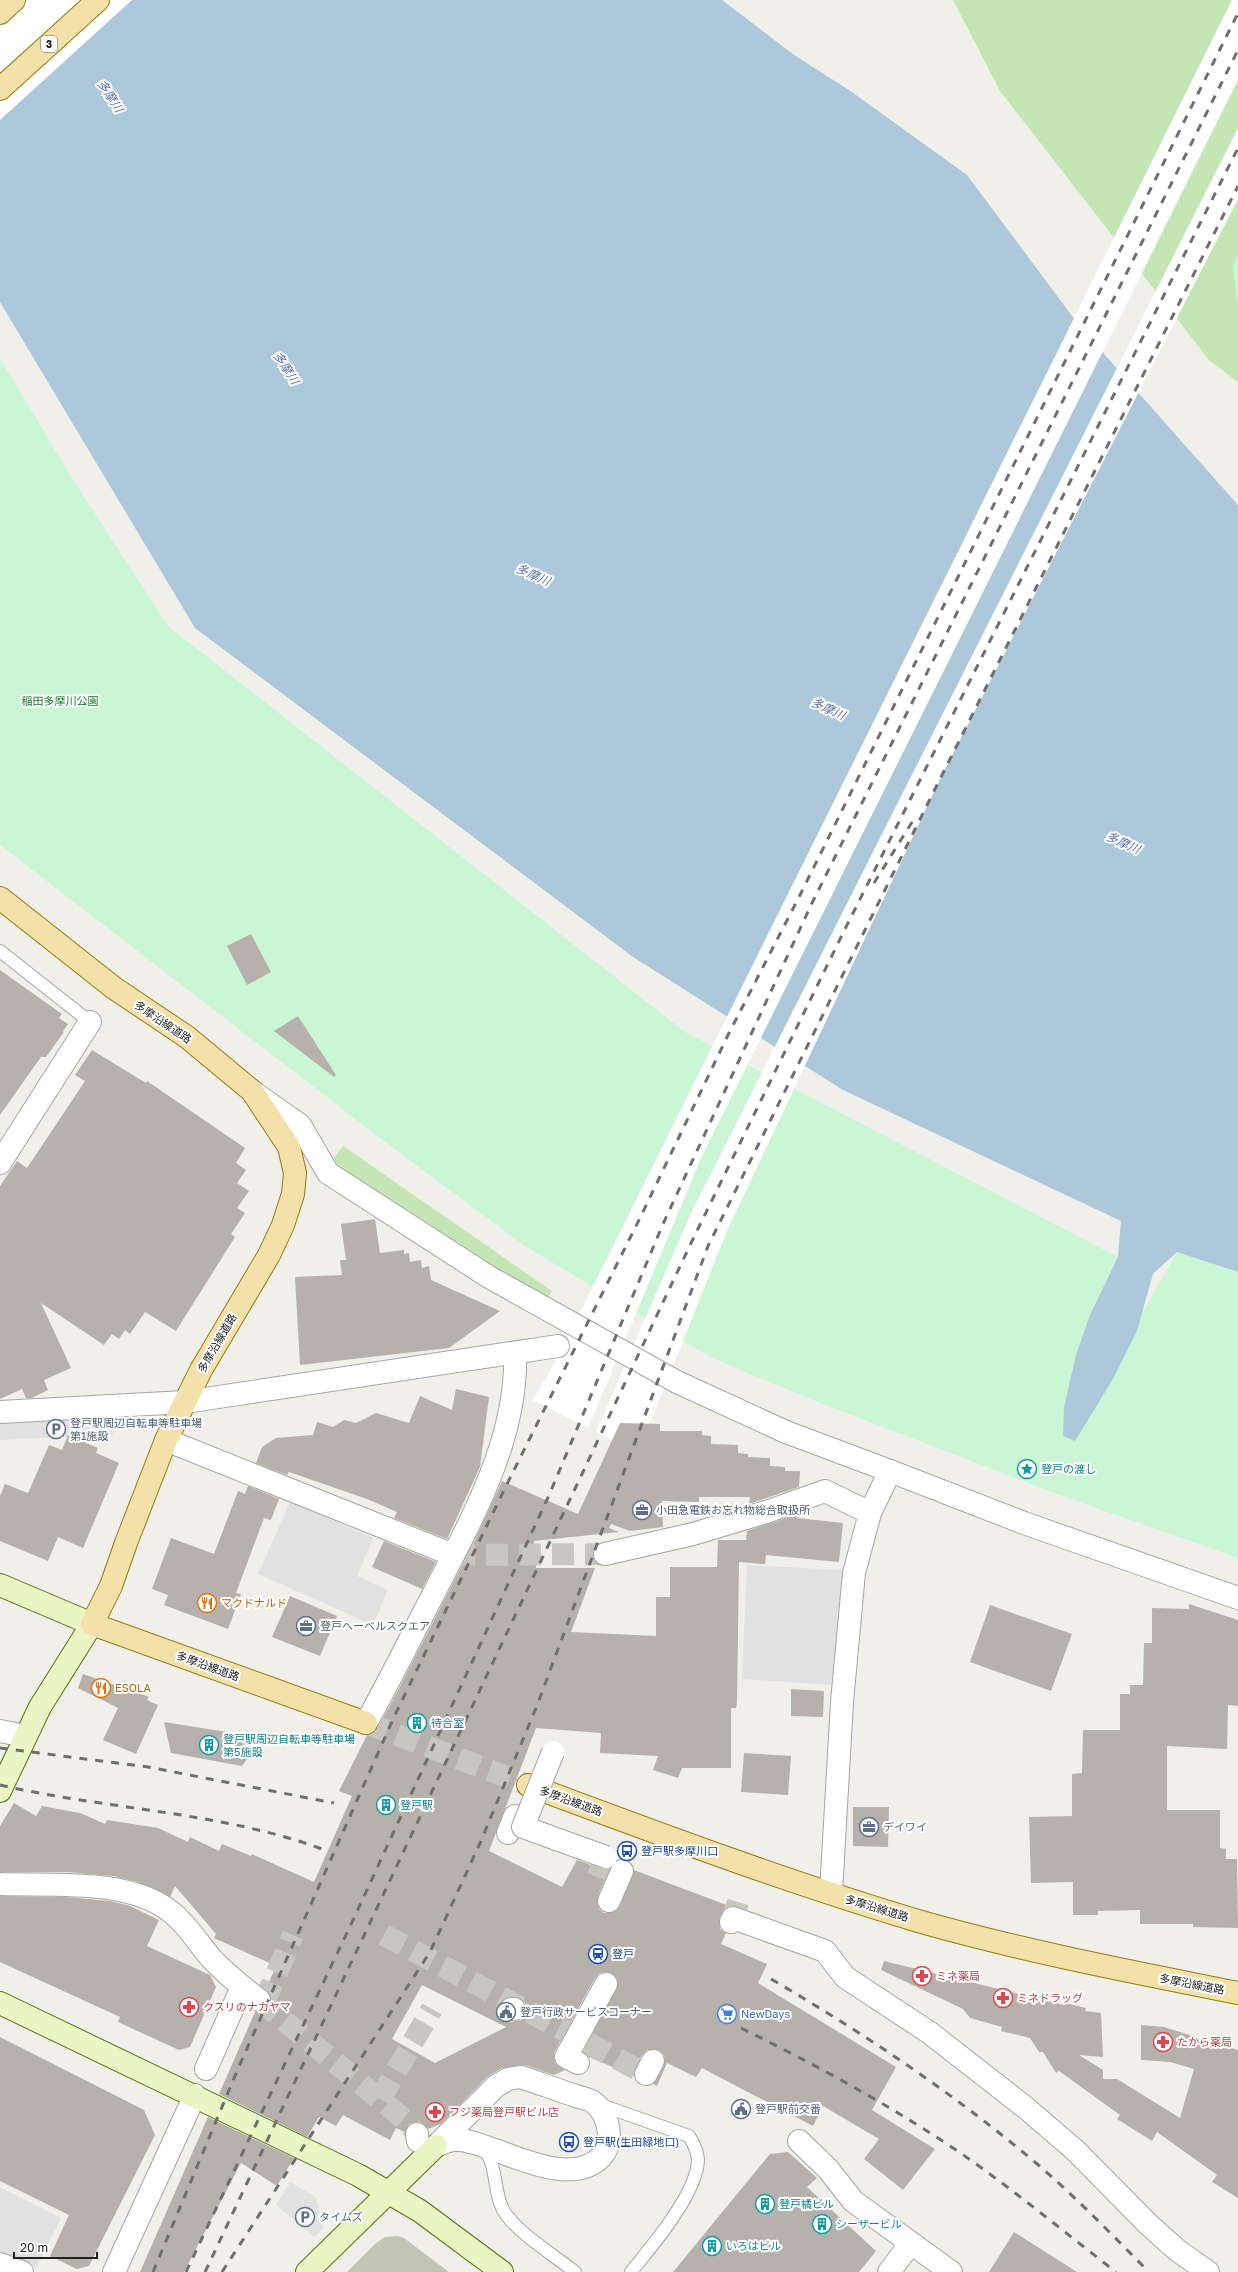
<svg xmlns="http://www.w3.org/2000/svg" width="1238" height="2272" viewBox="0 0 1238 2272" font-family="'Golos Text','Noto Sans JP',sans-serif">
<style>
.construction{fill:#c2c5b5}
.grass{fill:#c4e6b4}
.park{fill:#cbf6d6}
.parking{fill:#e1e1e1}
.water{fill:#adc8da}
.pier{fill:#fff}
.building{fill:#b6b2ab;fill-rule:evenodd}
.lines{fill:none;stroke-linecap:round;stroke-linejoin:round}
.street-tunnel{stroke:#c7c6c1;stroke-width:22;stroke-dasharray:22 11;stroke-linecap:butt}
.primary-tunnel{stroke:#c7c6c1;stroke-width:22;stroke-dasharray:22 11;stroke-linecap:butt}
.lane-casing{stroke:#a5a5a5;stroke-width:14}
.street-casing{stroke:#a5a5a5;stroke-width:24}
.secondary-casing{stroke:#56720f;stroke-width:24}
.primary-casing{stroke:#917c0d;stroke-width:24}
.lane{stroke:#fff;stroke-width:12}
.street{stroke:#fff;stroke-width:22}
.secondary{stroke:#eaf5c3;stroke-width:22}
.primary{stroke:#f4e1aa;stroke-width:22}
.rail{stroke:#6f6f6f;stroke-width:3;stroke-dasharray:8 8;stroke-linecap:butt}
.street-bridge-casing{stroke:#a5a5a5;stroke-width:24;stroke-linecap:butt}
.street-bridge{stroke:#fff;stroke-width:22}
.labels{text-anchor:middle;stroke-width:4;stroke-linejoin:round;paint-order:stroke}
.shield{fill:#fff;stroke:#646464;stroke-width:1}
.shield-label{font-size:10px;font-weight:bold;fill:#212121}
.park-label{font-size:11px;fill:#16792f;stroke:#fff}
.street-label{font-size:11px;fill:#212121;stroke:#fff}
.service-label{font-size:11px;fill:#4e5e75;stroke:#fff;text-anchor:start}
.culture-label{font-size:11px;fill:#0d838f;stroke:#fff;text-anchor:start}
.food-label{font-size:11px;fill:#c56008;stroke:#fff;text-anchor:start}
.transit-label{font-size:11px;fill:#164399;stroke:#fff;text-anchor:start}
.health-label{font-size:11px;fill:#be3a42;stroke:#fff;text-anchor:start}
.shop-label{font-size:11px;fill:#366cbe;stroke:#fff;text-anchor:start}
.water-label{font-size:12px;font-style:italic;fill:#5571aa;stroke:#fff}
</style>
<rect width="100%" height="100%" fill="#f1efe9"/>
<!-- construction -->
<polygon class="construction" points="398,2236 404,2238 449,2272 347,2272 376,2243 385,2237"/>
<!-- grass -->
<g class="grass">
<polygon points="953,0 1238,0 1238,382 1209,360 1000,91"/>
<polygon points="343,1146 552,1291 546,1301 330,1163"/>
</g>
<!-- park -->
<g class="park">
<polygon points="1238,255 1238,307 1233,266"/>
<path d="M0,358L70,475L168,626L685,1032L1118,1257C1089,1316 1066,1368 1063,1436L1070,1439L1177,1252L1238,1272V1558L1065,1497L815,1401L712,1358L525,1246L380,1138L0,845Z"/>
</g>
<!-- parking -->
<g class="parking">
<polygon points="111,1418 113,1434 0,1440 0,1423"/>
<polygon points="290,1502 373,1538 357,1576 388,1590 373,1625 258,1574"/>
<polygon points="747,1565 843,1570 834,1685 742,1679"/>
<polygon points="290,2182 316,2197 323,2229 315,2237 276,2205"/>
<polygon points="0,2187 61,2218 37,2267 0,2252"/>
</g>
<!-- water -->
<polygon class="water" points="0,0 722,0 794,55 849,90 967,175 1081,328 1238,505 1238,1272 1177,1252 1153,1274 1137,1331 1113,1379 1075,1441 1063,1436 1064,1407 1076,1355 1090,1315 1118,1257 1121,1221 843,1090 633,957 195,628 0,302"/>
<!-- pier -->
<g class="pier">
<polygon points="0,0 132,0 0,120"/>
<polygon points="1232,0 1238,0 1238,80 702,1156 588,1428 533,1400 559,1355"/>
<polygon points="1238,128 1238,199 942,775 727,1231 638,1453 596,1432 691,1213"/>
</g>
<!-- building -->
<g class="building">
<polygon points="251,934 271,972 247,985 227,946"/>
<polygon points="0,970 62,1014 59,1018 68,1024 63,1031 64,1032 46,1057 41,1057 0,1115"/>
<polygon points="298,1016 336,1075 334,1077 274,1031"/>
<polygon points="92,1050 146,1083 147,1081 245,1148 236,1163 246,1170 237,1183 249,1191 237,1208 245,1213 231,1234 235,1237 176,1331 145,1312 130,1334 125,1330 119,1339 112,1334 104,1345 41,1303 71,1368 44,1380 48,1390 32,1398 26,1398 22,1389 0,1399 0,1186 17,1161 27,1168 85,1081 75,1075"/>
<polygon points="375,1219 380,1253 404,1250 404,1254 409,1253 410,1262 421,1260 422,1268 429,1266 431,1280 500,1311 449,1348 300,1365 295,1277 342,1275 340,1260 346,1260 341,1224"/>
<polygon points="456,1389 489,1397 480,1467 447,1539 394,1518 397,1512 367,1499 289,1472 287,1475 256,1463 262,1447 276,1438 313,1435 317,1422 333,1427 344,1420 356,1423 376,1413 409,1423 420,1396 452,1410"/>
<path d="M620,1423L660,1424V1431H702V1435L711,1436V1444L738,1445V1453L748,1454V1457L770,1458V1466L785,1467V1471H800L799,1487L749,1504L750,1497H699V1502L662,1501L663,1527L630,1531L611,1524L609,1528L619,1532L534,1541L536,1568H595L571,1632L656,1636V1597H670V1567H717L718,1540H746L747,1531L798,1514L797,1518L843,1523L839,1562L766,1555L765,1564L739,1562L737,1702L736,1708H731V1768H682L678,1778L653,1770L658,1756L600,1753L601,1733L536,1728L489,1851L562,1887L577,1860L602,1869H609L597,1902L599,1909L604,1913L616,1911L620,1906L634,1870L729,1906L725,1908L720,1917V1929L726,1933L721,1944L767,1964L758,1983L896,2067L872,2110L935,2149L903,2190L864,2159L879,2139L823,2106L813,2126L702,2068L696,2077L667,2063L657,2086L653,2084L665,2061L664,2055L659,2050H647L642,2055L635,2068L634,2076L589,2057L583,2052L618,1984L616,1977L606,1972L600,1973L595,1978L555,2051L554,2057L555,2063L565,2070L554,2075L525,2065L502,2068L487,2077L441,2124L428,2129L422,2123L415,2122L409,2124L405,2132L396,2128L390,2140L343,2115L336,2126L319,2117L307,2137L219,2094L255,2012H263L269,2007L271,1996L266,1989L276,1966L214,1938L216,1934L175,1886L170,1897L138,1882L114,1876L67,1872H0V1826L14,1803L36,1816L42,1806L80,1813L105,1824L107,1820L158,1828L188,1842L190,1837L219,1851L222,1844L251,1856L252,1854L314,1882L352,1796L339,1791L367,1735L377,1729L395,1696L475,1540L502,1481L578,1514ZM422,1985L506,2027L435,2063L392,2039ZM514,1996L525,2002L526,2009L521,2020L511,2022L500,2016L499,2009L504,1998Z"/>
<polygon points="68,1435 98,1448 96,1453 119,1463 83,1548 58,1537 48,1561 0,1541 0,1496 5,1484 28,1493 49,1445 62,1450"/>
<polygon points="248,1486 279,1499 271,1520 264,1518 236,1593 241,1594 228,1629 164,1605 168,1595 152,1589 171,1538 214,1554 238,1491 245,1494"/>
<polygon points="384,1541 436,1562 422,1589 372,1567"/>
<polygon points="290,1596 337,1616 320,1656 272,1637"/>
<polygon points="1189,1604 1238,1620 1238,1706 1228,1705 1227,1749 1167,1746 1167,1810 1220,1810 1220,1848 1226,1849 1226,1859 1237,1859 1238,1928 1193,1927 1193,1924 1140,1924 1140,1910 1098,1911 1098,1915 1073,1915 1073,1882 1031,1883 1029,1817 1072,1816 1072,1774 1082,1773 1083,1730 1120,1730 1120,1694 1130,1694 1130,1685 1143,1685 1144,1643 1152,1643 1152,1608 1189,1609"/>
<polygon points="990,1605 1072,1634 1051,1691 970,1662"/>
<polygon points="83,1674 149,1697 147,1700 158,1705 136,1754 103,1740 118,1708 78,1688"/>
<polygon points="791,1689 824,1691 823,1717 791,1716"/>
<polygon points="164,1722 246,1735 252,1752 242,1766 171,1753"/>
<polygon points="744,1753 791,1756 788,1795 741,1792"/>
<polygon points="853,1807 889,1807 888,1847 853,1846"/>
<polygon points="0,1896 65,1897 110,1901 130,1906 159,1920 147,1946 210,1975 216,1987 190,2047 179,2050 118,2022 120,2017 0,1962"/>
<polygon points="884,1961 1064,2005 1065,2003 1086,2008 1085,2011 1101,2013 1103,2057 1079,2055 1103,2070 1103,2079 1117,2079 1180,2118 1194,2069 1170,2062 1141,2060 1141,2025 1164,2027 1238,2050 1238,2198 1212,2182 1217,2175 1157,2132 1152,2141 1117,2119 1120,2115 1059,2071 1056,2073 1043,2052 1039,2052 1030,2038 1001,2031 1002,2027 970,2018 963,2009 881,1970"/>
<polygon points="0,2037 144,2110 155,2135 89,2266 77,2269 50,2256 69,2215 0,2181"/>
<polygon points="208,2117 294,2158 277,2186 241,2163 184,2272 140,2272"/>
<polygon points="788,2152 817,2178 807,2187 876,2251 859,2272 673,2272 770,2154"/>
<polygon points="1014,2232 1077,2272 989,2272"/>
</g>
<g class="lines">
<!-- street-tunnel -->
<g class="street-tunnel">
<polyline points="453,1555 605,1554"/>
<polyline points="606,1857 596,1881 614,1889"/>
<polyline points="733,1918 738,1902"/>
<polyline points="384,1935 646,2074"/>
<polyline points="259,2000 404,2119 417,2134"/>
<polyline points="264,2003 293,1935"/>
<polyline points="380,2099 432,2009"/>
</g>
<!-- primary-tunnel -->
<polyline class="primary-tunnel" points="366,1723 528,1785"/>
<!-- lane casing -->
<g class="lane-casing">
<g id="lane">
<polyline points="0,951 90,1022"/>
<path d="M598,2104L689,2136C694,2144 697,2150 698,2159C698,2193 651,2247 631,2272"/>
<path d="M482,2148C499,2163 492,2194 505,2213C519,2234 555,2256 575,2272"/>
</g>
</g>
<!-- street casing -->
<g class="street-casing">
<g id="street">
<polyline points="253,1092 300,1125 328,1173 489,1277 677,1382 786,1432 890,1471 1024,1523 1238,1598"/>
<polyline points="0,1163 90,1022"/>
<polyline points="0,1412 185,1402 558,1346"/>
<polyline points="166,1440 453,1555"/>
<polyline points="605,1554 693,1534 766,1512 825,1491 870,1513"/>
<path d="M366,1723C390,1680 412,1635 435,1591C472,1518 518,1438 515,1353"/>
<polyline points="0,1731 26,1736"/>
<polyline points="508,1833 515,1816"/>
<path d="M0,1884C52,1886 129,1878 171,1912C187,1924 198,1943 211,1958C225,1973 242,1987 259,2000"/>
<polyline points="831,1893 842,1702 854,1573 870,1513 890,1471"/>
<polyline points="609,1901 622,1871"/>
<polyline points="731,1922 733,1918 825,1951 845,1977 930,2033 1026,2108 1076,2151 1148,2224 1177,2250 1208,2272"/>
<polyline points="511,2009 514,2009"/>
<polyline points="578,2063 566,2057 606,1984"/>
<polyline points="206,2069 242,1987"/>
<polyline points="646,2074 653,2061"/>
<path d="M521,2077C539,2083 558,2090 576,2096C581,2098 589,2099 593,2102C609,2114 615,2142 601,2157C573,2186 518,2157 486,2147C477,2144 466,2139 456,2140C449,2140 442,2143 436,2146L496,2086L508,2079Z"/>
<polyline points="417,2134 418,2141"/>
<polyline points="799,2141 828,2169 853,2201 951,2272"/>
<polyline points="0,2264 22,2272"/>
<polyline points="114,2272 195,2095"/>
<polyline points="889,2272 911,2243"/>
</g>
</g>
<!-- secondary casing -->
<g class="secondary-casing">
<g id="secondary">
<polyline points="0,1585 92,1624 40,1707 0,1791"/>
<polyline points="0,2003 358,2175 420,2211 502,2272"/>
<polyline points="307,2272 436,2146"/>
</g>
</g>
<!-- primary casing -->
<g class="primary-casing">
<g id="primary">
<polyline points="0,13 14,0"/>
<polyline points="0,89 98,0"/>
<polyline points="0,898 114,988 187,1037 252,1091 289,1147 295,1173 293,1194 283,1225 269,1255 201,1370 166,1440 126,1543 111,1586 92,1624 366,1723"/>
<path d="M528,1785C659,1834 790,1883 925,1923C1028,1952 1133,1972 1238,1993"/>
</g>
</g>
<!-- lane -->
<use href="#lane" class="lane"/>
<!-- street -->
<use href="#street" class="street"/>
<!-- secondary -->
<use href="#secondary" class="secondary"/>
<!-- primary -->
<use href="#primary" class="primary"/>
<!-- rail -->
<g class="rail">
<polyline points="874,883 914,819"/>
<polyline points="0,1748 148,1767 334,1803"/>
<path d="M0,1785C104,1809 222,1812 322,1849"/>
<path d="M771,1979C865,2034 953,2093 1036,2163C1076,2197 1112,2235 1149,2272"/>
<path d="M741,2028C820,2067 899,2110 972,2161C1021,2196 1068,2235 1116,2272"/>
<polyline points="153,2272 237,2071 394,1717 509,1480 641,1216 728,1035 799,897 1238,13"/>
<polyline points="186,2272 354,1918 550,1493 663,1224 812,903 1238,50"/>
<polyline points="205,2272 692,1241 845,929 1238,148"/>
<polyline points="222,2272 430,1952 481,1841 538,1703 708,1246 942,775 1238,186"/>
</g>
<!-- street-bridge casing -->
<g class="street-bridge-casing">
<polyline id="street-bridge" points="553,1752 523,1827 606,1857"/>
</g>
<!-- street-bridge -->
<use href="#street-bridge" class="street-bridge"/>
</g>
<!-- icons -->
<defs>
<g id="parking-ring" transform="scale(1)"><circle r="9.5" fill="#fff" stroke="#5c6f8a" stroke-width="1.5"/><path d="M-3.5-5.5H1a3.5 3.5 0 0 1 0 7H-1V5.5H-3.5ZM-1-3.4V-.6H.8a1.4 1.4 0 0 0 0-2.8Z" fill="#5c6f8a"/></g>
<g id="sight-ring" transform="scale(1)"><circle r="9.5" fill="#fff" stroke="#0f9aa8" stroke-width="1.5"/><path d="M0-6L1.8-2.2L6-1.7L2.9 1.2L3.7 5.4L0 3.3L-3.7 5.4L-2.9 1.2L-6-1.7L-1.8-2.2Z" fill="#0f9aa8"/></g>
<g id="office-ring" transform="scale(1)"><circle r="9.5" fill="#fff" stroke="#5c6f8a" stroke-width="1.5"/><path d="M-6-3h4V-5.5h4V-3h4V5H-6ZM-1-4.5V-3h2v-1.5ZM-6 0V1H6V0Z" fill="#5c6f8a"/></g>
<g id="restaurant-ring" transform="scale(1)"><circle r="9.5" fill="#fff" stroke="#e8710a" stroke-width="1.5"/><path d="M-5-6h1v4h1v-4h1v4h1v-4h1v5L-1.5 .5V6h-2V.5L-5-1ZM5-6V6H3V1.5H1.5Q1.5-4 5-6Z" fill="#e8710a"/></g>
<g id="building-ring" transform="scale(1)"><circle r="9.5" fill="#fff" stroke="#0f9aa8" stroke-width="1.5"/><path d="M-4-6H4V6H1V3H-1V6H-4ZM-2.5-4.3h1.7v1.8h-1.7ZM.8-4.3h1.7v1.8H.8ZM-2.5-1h1.7V.8h-1.7ZM.8-1h1.7V.8H.8Z" fill="#0f9aa8"/></g>
<g id="bus-ring" transform="scale(1)"><circle r="9.5" fill="#fff" stroke="#1a4fb4" stroke-width="1.5"/><path d="M-5-6H5V4H4V6H2V4H-2V6H-4V4H-5ZM-3.5-4V0h7V-4ZM-3.5 1.2v1.5H-2V1.2ZM2 1.2v1.5H3.5V1.2Z" fill="#1a4fb4"/></g>
<g id="station-ring" transform="scale(1)"><circle r="9.5" fill="#fff" stroke="#1a4fb4" stroke-width="1.5"/><path d="M-3-6H3Q5-6 5-4V2Q5 4 3 4L4.5 6H3L1.5 4h-3L-3 6H-4.5L-3 4Q-5 4-5 2V-4Q-5-6-3-6ZM-3.5-4v3h7v-3ZM-3.5 1v1.5H-2V1ZM2 1v1.5H3.5V1Z" fill="#1a4fb4"/></g>
<g id="pharmacy-ring" transform="scale(1)"><circle r="9.5" fill="#fff" stroke="#e0444e" stroke-width="1.5"/><path d="M-2-6h4v4h4v4h-4v4h-4v-4h-4v-4h4Z" fill="#e0444e"/></g>
<g id="civic-ring" transform="scale(1)"><circle r="9.5" fill="#fff" stroke="#5c6f8a" stroke-width="1.5"/><path d="M-.6-6.5H3V-4.5H.6V-3L4-1V1h2V6H-6V1h2V-1L-.6-3ZM-1.2 2.5V6h2.4V2.5Z" fill="#5c6f8a"/></g>
<g id="supermarket-ring" transform="scale(1)"><circle r="9.5" fill="#fff" stroke="#3f7fe0" stroke-width="1.5"/><path d="M-6-5.5h2.5l.6 2H6L4.5 2H-2.5L-4.4-4H-6ZM-1.5 3.2a1.3 1.3 0 1 0 .1 0ZM3 3.2a1.3 1.3 0 1 0 .1 0Z" fill="#3f7fe0"/></g>
</defs>
<g fill-rule="evenodd">
<use href="#parking-ring" x="56" y="1429"/>
<use href="#sight-ring" x="1027" y="1469"/>
<use href="#office-ring" x="642" y="1510"/>
<use href="#restaurant-ring" x="207" y="1603"/>
<use href="#office-ring" x="306" y="1626"/>
<use href="#restaurant-ring" x="101" y="1688"/>
<use href="#building-ring" x="417" y="1723"/>
<use href="#building-ring" x="209" y="1745"/>
<use href="#building-ring" x="386" y="1805"/>
<use href="#office-ring" x="869" y="1827"/>
<use href="#bus-ring" x="627" y="1851"/>
<use href="#station-ring" x="598" y="1954"/>
<use href="#pharmacy-ring" x="922" y="1976"/>
<use href="#pharmacy-ring" x="1003" y="1998"/>
<use href="#pharmacy-ring" x="189" y="2007"/>
<use href="#civic-ring" x="506" y="2012"/>
<use href="#supermarket-ring" x="727" y="2014"/>
<use href="#pharmacy-ring" x="1163" y="2042"/>
<use href="#civic-ring" x="741" y="2109"/>
<use href="#pharmacy-ring" x="435" y="2112"/>
<use href="#bus-ring" x="569" y="2142"/>
<use href="#building-ring" x="765" y="2204"/>
<use href="#parking-ring" x="305" y="2217"/>
<use href="#building-ring" x="822" y="2224"/>
<use href="#building-ring" x="712" y="2246"/>
</g>
<g class="labels">
<!-- shield labels -->
<rect class="shield" x="41" y="36" width="16" height="16" rx="3"/>
<g class="shield-label">
<text x="49" y="48">3</text>
</g>
<!-- park labels -->
<g class="park-label">
<text x="60" y="705">稲田多摩川公園</text>
</g>
<!-- street labels -->
<g class="street-label">
<text transform="translate(163 1022) rotate(34)" y="4">多摩沿線道路</text>
<text transform="translate(217 1343) rotate(-60)" y="4">多摩沿線道路</text>
<text transform="translate(208 1666) rotate(20)" y="4">多摩沿線道路</text>
<text transform="translate(571 1801) rotate(20)" y="4">多摩沿線道路</text>
<text transform="translate(877 1908) rotate(17)" y="4">多摩沿線道路</text>
<text transform="translate(1192 1984) rotate(11)" y="4">多摩沿線道路</text>
</g>
<!-- service labels -->
<g class="service-label">
<text x="70" y="1427">登戸駅周辺自転車等駐車場<tspan x="70" dy="13">第1施設</tspan></text>
<text x="656" y="1514">小田急電鉄お忘れ物総合取扱所</text>
<text x="320" y="1630">登戸へーベルスクエア</text>
<text x="883" y="1831">デイワイ</text>
<text x="520" y="2016">登戸行政サービスコーナー</text>
<text x="755" y="2113">登戸駅前交番</text>
<text x="319" y="2221">タイムズ</text>
</g>
<!-- culture labels -->
<g class="culture-label">
<text x="1041" y="1473">登戸の渡し</text>
<text x="431" y="1727">待合室</text>
<text x="223" y="1743">登戸駅周辺自転車等駐車場<tspan x="223" dy="13">第5施設</tspan></text>
<text x="400" y="1809">登戸駅</text>
<text x="779" y="2208">登戸橘ビル</text>
<text x="836" y="2228">シーザービル</text>
<text x="726" y="2250">いろはビル</text>
</g>
<!-- food labels -->
<g class="food-label">
<text x="221" y="1607">マクドナルド</text>
<text x="115" y="1692">ESOLA</text>
</g>
<!-- transit labels -->
<g class="transit-label">
<text x="641" y="1855">登戸駅多摩川口</text>
<text x="612" y="1958">登戸</text>
<text x="583" y="2146">登戸駅(生田緑地口)</text>
</g>
<!-- health labels -->
<g class="health-label">
<text x="936" y="1980">ミネ薬局</text>
<text x="1017" y="2002">ミネドラッグ</text>
<text x="203" y="2011">クスリのナカヤマ</text>
<text x="1177" y="2046">たから薬局</text>
<text x="449" y="2116">フジ薬局登戸駅ビル店</text>
</g>
<!-- shop labels -->
<g class="shop-label">
<text x="741" y="2018">NewDays</text>
</g>
<!-- water labels -->
<g class="water-label">
<text transform="translate(110 96) rotate(57)" y="4">多摩川</text>
<text transform="translate(286 368) rotate(57)" y="4">多摩川</text>
<text transform="translate(533 575) rotate(24)" y="4">多摩川</text>
<text transform="translate(828 709) rotate(24)" y="4">多摩川</text>
<text transform="translate(1123 843) rotate(24)" y="4">多摩川</text>
</g>
</g>
<!-- scale -->
<path d="M14 2252v6h83v-6" fill="none" stroke="#212121" stroke-width="2"/>
<text x="20" y="2252" font-size="12" fill="#212121" stroke="#ffffff" stroke-width="3" paint-order="stroke">20 m</text>
</svg>
